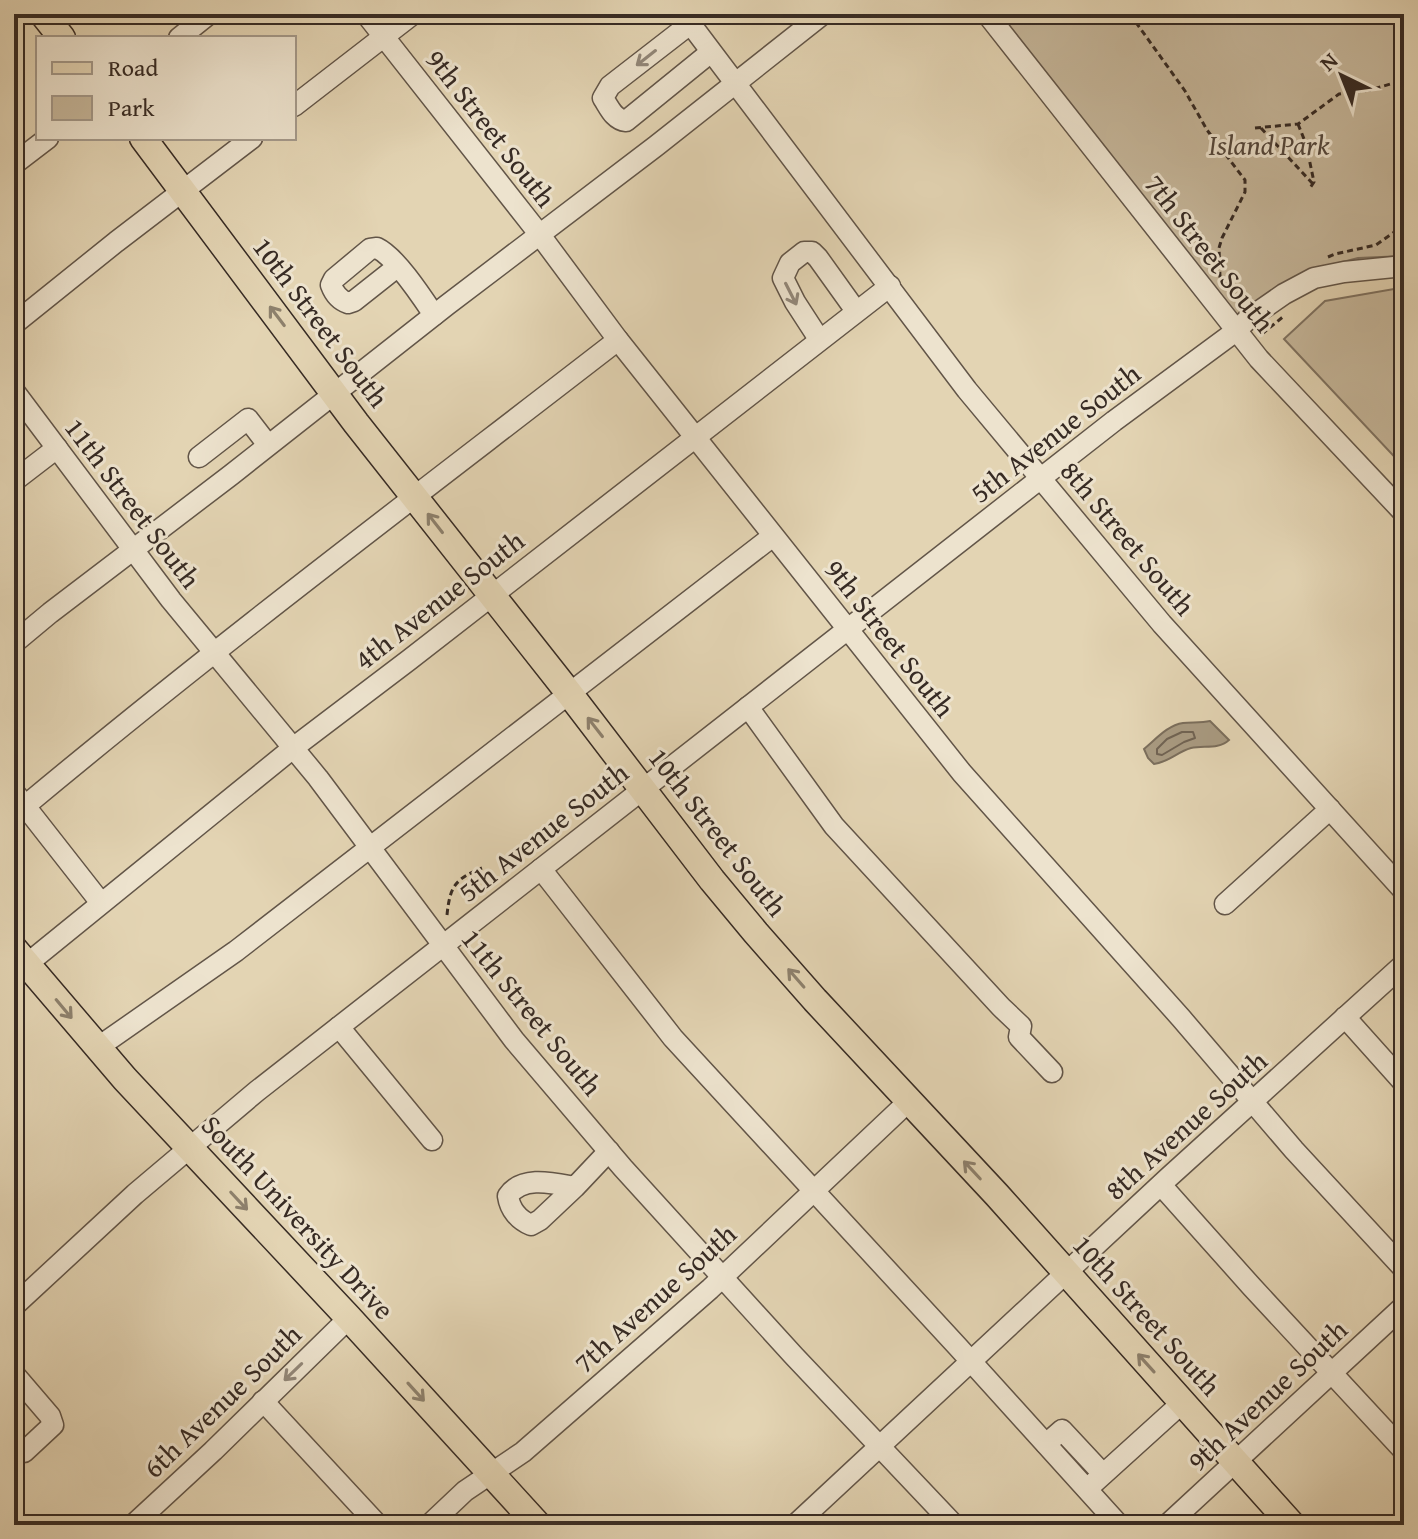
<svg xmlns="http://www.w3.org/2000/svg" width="1418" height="1539" viewBox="0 0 1418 1539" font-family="'Gentium Book Plus',serif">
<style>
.green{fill:#c6b79b;stroke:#7e7160;stroke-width:2}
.water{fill:#a99b82;stroke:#7b6e5c;stroke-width:2}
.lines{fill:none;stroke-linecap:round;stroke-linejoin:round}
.shore{stroke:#706353;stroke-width:2}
.minor-casing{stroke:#625548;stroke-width:23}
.major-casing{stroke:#372b24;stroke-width:29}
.path{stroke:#372b24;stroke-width:3;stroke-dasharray:6 4;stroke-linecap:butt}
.minor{stroke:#ede3ce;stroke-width:20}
.major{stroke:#e3d4b3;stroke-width:26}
.oneway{stroke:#928779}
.oneway2{stroke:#8d806c}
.labels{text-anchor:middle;stroke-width:6;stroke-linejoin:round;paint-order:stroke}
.street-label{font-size:28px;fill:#372b24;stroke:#ede3ce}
.park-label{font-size:28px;font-style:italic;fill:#54473c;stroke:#ede3ce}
</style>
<rect width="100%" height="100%" fill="#e3d4b3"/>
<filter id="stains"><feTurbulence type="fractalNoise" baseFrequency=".0025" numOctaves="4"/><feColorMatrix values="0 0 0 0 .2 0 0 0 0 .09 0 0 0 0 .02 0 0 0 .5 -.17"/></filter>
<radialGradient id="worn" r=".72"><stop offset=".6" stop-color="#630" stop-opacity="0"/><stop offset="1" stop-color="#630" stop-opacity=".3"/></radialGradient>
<!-- green -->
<g class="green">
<polygon points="998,14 1404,14 1404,256 1358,258 1308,271 1237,318"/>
<polygon points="1394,289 1404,290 1404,467 1284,339 1325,301"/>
</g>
<!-- water -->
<path class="water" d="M1210,721L1229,740C1218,750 1204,745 1191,748C1177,752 1169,762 1154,764L1148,758L1144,749C1156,739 1168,725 1183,723C1192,722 1201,723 1210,721Z"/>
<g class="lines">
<!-- shore -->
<polygon class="shore" points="1182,732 1193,732 1195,738 1184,742 1162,755 1157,754 1157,749 1167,739"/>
<!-- minor casing -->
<g class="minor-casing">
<g id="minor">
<polyline points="366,14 540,235 618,340 962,773 1181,1018 1294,1150 1404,1269"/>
<polyline points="683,14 967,390 1162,624 1404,891"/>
<polyline points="987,14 1259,359 1404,513"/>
<path d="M690,24L610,86L603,98C609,107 614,120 626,121L711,52"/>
<polyline points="179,38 209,14"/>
<polyline points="294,106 413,14"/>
<polyline points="14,164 48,138"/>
<path d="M397,267L354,301L348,303C339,300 334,293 331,285L334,279L370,249L377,248C396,257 422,297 434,315"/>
<polyline points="14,324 116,242 252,138"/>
<polyline points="819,339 795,302 783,278 790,263 804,252 812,252 818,258 856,311"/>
<polyline points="14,391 171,600 318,778 514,1040 623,1168 794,1356 954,1525"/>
<polyline points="199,457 248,419 268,445"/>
<polyline points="14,481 57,448"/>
<polyline points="14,643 50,613 231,475 447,305 656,146 823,14"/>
<polyline points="748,707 834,826 1001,1007 1021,1026 1019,1037 1052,1072"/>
<polyline points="14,792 101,903"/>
<path d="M25,806C218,645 419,494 618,340"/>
<polyline points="541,869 673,1038 958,1347 1119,1525"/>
<polyline points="1225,904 1330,809"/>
<polyline points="27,964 293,748 409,660 890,286"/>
<polyline points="1345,1017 1404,1083"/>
<polyline points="339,1027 432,1140"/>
<polyline points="97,1048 236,951 773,536"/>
<polyline points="1161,1185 1252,1287 1404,1451"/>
<path d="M575,1187L540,1220L531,1225C519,1220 510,1210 508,1196C522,1175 553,1183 575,1187L609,1151"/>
<polyline points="14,1306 135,1194 257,1091 1114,421 1236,331 1248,319 1284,294 1314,278 1344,272 1404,266"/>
<polyline points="14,1374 50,1416 53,1425 24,1452"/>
<polyline points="263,1401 378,1525"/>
<polyline points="1046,1444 1062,1430 1103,1474"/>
<polyline points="1087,1489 1182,1403"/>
<polyline points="133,1525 213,1451 349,1318"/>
<polyline points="429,1525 465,1491 523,1452 710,1289 909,1101"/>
<polyline points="795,1525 1169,1177 1404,964"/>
<polyline points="1167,1525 1404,1306"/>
</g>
</g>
<!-- major casing -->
<g class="major-casing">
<g id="major">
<polyline points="43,14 62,38"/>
<polyline points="143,138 356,423 569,693 712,880 756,933 815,1000 997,1195 1292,1525"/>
<polyline points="14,949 125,1079 349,1318 538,1525"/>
</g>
</g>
<!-- path -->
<g class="path">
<polyline points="1130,14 1185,91 1207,130 1245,180 1245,192 1222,238 1219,248 1220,277 1241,304"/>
<polyline points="1298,124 1306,144 1314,182 1310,188"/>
<polyline points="1255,128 1298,124 1339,94 1370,90 1404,80"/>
<polyline points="1261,128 1313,184"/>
<polyline points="1328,257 1335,254 1376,245 1404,225"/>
<polyline points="1262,334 1284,316"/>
<path d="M447,915C450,886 455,879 482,868"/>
</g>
<!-- minor -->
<use href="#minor" class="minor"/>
<!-- major -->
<use href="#major" class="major"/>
</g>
<!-- one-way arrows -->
<defs><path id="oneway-shaft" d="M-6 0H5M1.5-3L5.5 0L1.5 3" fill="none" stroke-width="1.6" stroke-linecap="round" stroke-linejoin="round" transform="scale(2)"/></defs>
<g class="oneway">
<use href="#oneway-shaft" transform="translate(646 58) rotate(142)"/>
<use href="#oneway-shaft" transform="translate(791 294) rotate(63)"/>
<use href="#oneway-shaft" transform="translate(293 1372) rotate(136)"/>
</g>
<g class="oneway2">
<use href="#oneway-shaft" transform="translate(277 316) rotate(-127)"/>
<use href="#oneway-shaft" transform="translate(435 523) rotate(-128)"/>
<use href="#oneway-shaft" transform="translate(595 727) rotate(-128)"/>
<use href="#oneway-shaft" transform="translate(796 978) rotate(-131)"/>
<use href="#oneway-shaft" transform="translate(64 1009) rotate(50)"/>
<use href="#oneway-shaft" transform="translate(972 1170) rotate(-133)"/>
<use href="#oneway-shaft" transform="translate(239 1201) rotate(47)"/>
<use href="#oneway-shaft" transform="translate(1146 1363) rotate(-132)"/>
<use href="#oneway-shaft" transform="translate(416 1392) rotate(48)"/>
</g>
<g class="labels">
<!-- street labels -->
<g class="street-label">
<text transform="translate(491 128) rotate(52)" y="10">9th Street South</text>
<text transform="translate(1210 253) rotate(52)" y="10">7th Street South</text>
<text transform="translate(321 322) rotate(53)" y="10">10th Street South</text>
<text transform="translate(1055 433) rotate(-38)" y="10">5th Avenue South</text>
<text transform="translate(133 503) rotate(53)" y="10">11th Street South</text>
<text transform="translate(1128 538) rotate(50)" y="10">8th Street South</text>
<text transform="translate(439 600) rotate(-38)" y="10">4th Avenue South</text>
<text transform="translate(890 638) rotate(52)" y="10">9th Street South</text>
<text transform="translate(543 832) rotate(-38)" y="10">5th Avenue South</text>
<text transform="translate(718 832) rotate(52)" y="10">10th Street South</text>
<text transform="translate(532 1012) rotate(51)" y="10">11th Street South</text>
<text transform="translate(1186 1125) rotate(-42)" y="10">8th Avenue South</text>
<text transform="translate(298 1217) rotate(47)" y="10">South University Drive</text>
<text transform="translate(655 1298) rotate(-42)" y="10">7th Avenue South</text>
<text transform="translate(1147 1315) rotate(48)" y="10">10th Street South</text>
<text transform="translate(1267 1395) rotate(-43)" y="10">9th Avenue South</text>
<text transform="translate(222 1401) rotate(-44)" y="10">6th Avenue South</text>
</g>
<!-- park labels -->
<g class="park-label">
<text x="1269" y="155">Island Park</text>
</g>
</g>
<!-- margin -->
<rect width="1418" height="1539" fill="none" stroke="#e3d4b3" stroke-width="48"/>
<rect x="16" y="16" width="1386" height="1507" fill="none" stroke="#372b24" stroke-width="4"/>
<rect x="24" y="24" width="1370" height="1491" fill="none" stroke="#372b24" stroke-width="2"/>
<!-- legend -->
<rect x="36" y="36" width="260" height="104" fill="#ede3ce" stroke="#a4998a" stroke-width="2"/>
<rect x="52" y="62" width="40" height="12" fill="#e3d4b3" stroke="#a4998a" stroke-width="2"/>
<text x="108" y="76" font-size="24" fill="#372b24">Road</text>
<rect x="52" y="96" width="40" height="24" fill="#c6b79b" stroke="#a4998a" stroke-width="2"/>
<text x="108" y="116" font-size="24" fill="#372b24">Park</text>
<!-- north arrow -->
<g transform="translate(1342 76) rotate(317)" stroke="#ede3ce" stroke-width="6" paint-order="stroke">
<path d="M0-6L14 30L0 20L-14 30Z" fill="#372b24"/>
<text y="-12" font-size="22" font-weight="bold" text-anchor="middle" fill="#372b24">N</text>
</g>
<rect width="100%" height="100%" filter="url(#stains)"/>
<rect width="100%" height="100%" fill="url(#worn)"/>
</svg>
